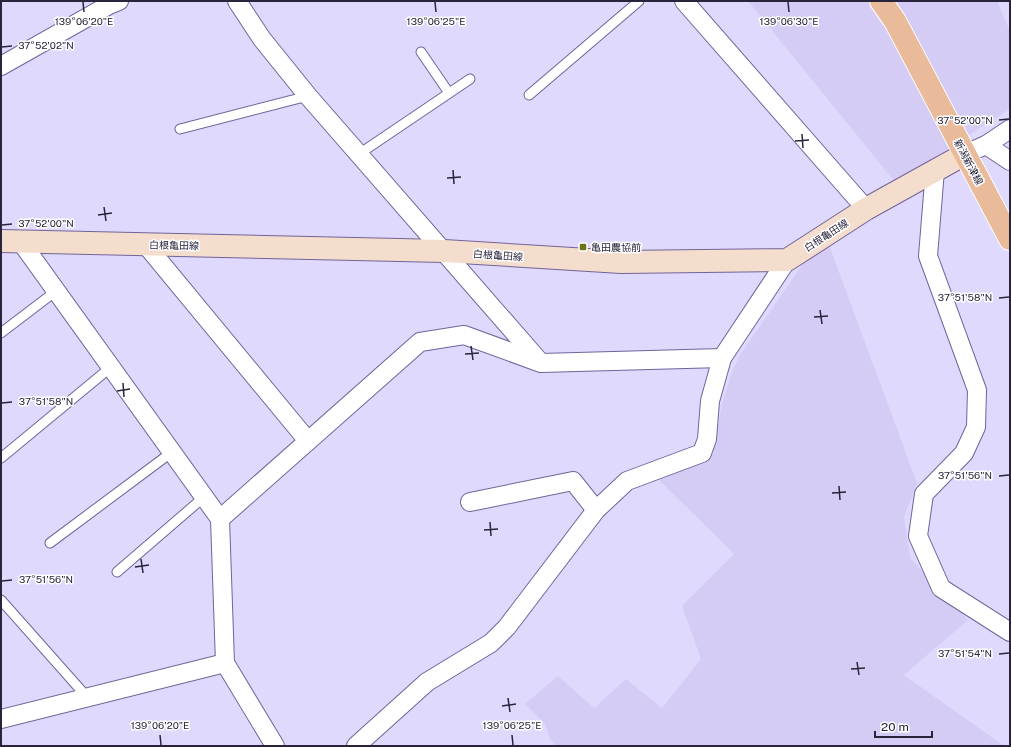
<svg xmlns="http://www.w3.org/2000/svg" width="1011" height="747" viewBox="0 0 1011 747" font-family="'Public Sans','Noto Sans JP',sans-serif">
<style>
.built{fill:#d4ccf5}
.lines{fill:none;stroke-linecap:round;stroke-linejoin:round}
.service-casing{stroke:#70649a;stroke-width:11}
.minor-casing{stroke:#70649a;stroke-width:20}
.secondary-casing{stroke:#70649a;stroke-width:24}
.primary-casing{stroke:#fff;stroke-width:24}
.service{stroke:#fff;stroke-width:9}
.minor{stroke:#fff;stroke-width:18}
.secondary{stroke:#f4ddcd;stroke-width:22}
.primary{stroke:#e9bb9b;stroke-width:22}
.ticks{fill:none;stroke:#29243b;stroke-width:1.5}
.poi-dot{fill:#6d731b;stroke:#fff;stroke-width:1.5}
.labels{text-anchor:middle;stroke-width:3;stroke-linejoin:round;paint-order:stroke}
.street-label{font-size:10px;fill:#29243b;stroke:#fff}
.poi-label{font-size:10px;fill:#29243b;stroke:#fff;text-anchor:start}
.ticks-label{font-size:10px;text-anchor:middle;fill:#29243b;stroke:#fff;stroke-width:3;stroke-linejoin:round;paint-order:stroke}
</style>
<rect width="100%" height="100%" fill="#e0d9fe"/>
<!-- built -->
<g class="built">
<polygon points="748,1 997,1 1010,31 1010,109 895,182"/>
<polygon points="829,245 917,483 904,517 910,558 968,620 904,675 1004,746 555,746 549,737 545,724 525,704 558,676 594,708 626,679 662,708 701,659 682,606 734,554 656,477 707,462 713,454 722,404 732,372 740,355 802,265"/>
</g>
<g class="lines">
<!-- service casing -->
<g class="service-casing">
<g id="service">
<polyline points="421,52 449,93"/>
<polyline points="529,95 639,1"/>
<polyline points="180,129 308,96"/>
<polyline points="359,154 470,79"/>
<polyline points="1,333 56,291"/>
<polyline points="1,458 111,367"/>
<polyline points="50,543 172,452"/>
<polyline points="117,572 204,497"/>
<polyline points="1,600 87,697"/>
</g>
</g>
<!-- minor casing -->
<g class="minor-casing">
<g id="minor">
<polyline points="237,1 262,39 308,96 540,362"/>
<polyline points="684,1 866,209"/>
<polyline points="1,66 109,5 119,1"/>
<polyline points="986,145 1010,129"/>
<polyline points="965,154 986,145 1010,161"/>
<polyline points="935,170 928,256 977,390 976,427 964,453 924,494 918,536 941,588 1010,632"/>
<polyline points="21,242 220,519 225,663 275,746"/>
<polyline points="146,245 308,441"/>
<polyline points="470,502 573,481 596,510"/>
<polyline points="220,519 420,342 464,335 541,363 722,358"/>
<polyline points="1,719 225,663"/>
<polyline points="356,746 427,682 491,643 507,627 596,510 627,481 702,453 707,439 710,401 722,358 787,260"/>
</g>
</g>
<!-- secondary casing -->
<g class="secondary-casing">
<polyline id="secondary" points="1,241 444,251 621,262 787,260 866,209 965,154"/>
</g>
<!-- primary casing -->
<g class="primary-casing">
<polyline id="primary" points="881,1 895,21 1010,239"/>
</g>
<!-- service -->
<use href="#service" class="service"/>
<!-- minor -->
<use href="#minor" class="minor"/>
<!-- secondary -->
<use href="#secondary" class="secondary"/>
<!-- primary -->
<use href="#primary" class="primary"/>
</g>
<!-- ticks -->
<path class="ticks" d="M83,2L84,12M435,2L436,12M788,2L789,12M2,47L12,46M999,120L1009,119M802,134L803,148M795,141L809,140M453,170L454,184M447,178L461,177M104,207L106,221M98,215L112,213M2,225L12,224M999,298L1009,297M820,310L822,324M814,317L828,316M471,346L473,360M465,354L479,353M123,383L124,397M117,391L130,389M2,403L12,402M999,476L1009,475M839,486L840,500M832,493L846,492M490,522L491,536M484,530L498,529M141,559L143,573M135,567L149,565M2,581L12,580M999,654L1009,653M857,662L859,675M851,669L865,668M508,698L510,712M502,706L516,704M160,735L161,745M512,735L513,745"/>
<!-- markers -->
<rect class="poi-dot" x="579" y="243" width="8" height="8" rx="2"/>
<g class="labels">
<!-- street labels -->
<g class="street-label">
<text transform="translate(969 162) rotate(62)" y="4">新潟新津線</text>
<text transform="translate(826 235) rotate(-33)" y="4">白根亀田線</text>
<text transform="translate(174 245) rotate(1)" y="4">白根亀田線</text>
<text transform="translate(498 255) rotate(4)" y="4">白根亀田線</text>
</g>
<!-- poi labels -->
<g class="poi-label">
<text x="591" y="251">亀田農協前</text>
</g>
</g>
<g class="ticks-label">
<text x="84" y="25">139°06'20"E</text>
<text x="436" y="25">139°06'25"E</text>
<text x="789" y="25">139°06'30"E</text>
<text x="46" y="49">37°52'02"N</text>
<text x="965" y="124">37°52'00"N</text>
<text x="46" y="227">37°52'00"N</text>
<text x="965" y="301">37°51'58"N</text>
<text x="46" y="405">37°51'58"N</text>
<text x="965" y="479">37°51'56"N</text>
<text x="46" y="583">37°51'56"N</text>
<text x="965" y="657">37°51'54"N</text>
<text x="160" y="729">139°06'20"E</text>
<text x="512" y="729">139°06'25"E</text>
</g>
<!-- border -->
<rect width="1011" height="747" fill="none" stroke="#29243b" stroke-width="4"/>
<!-- scale -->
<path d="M875 731v6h57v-6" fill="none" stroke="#29243b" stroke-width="2"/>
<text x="881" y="731" font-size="12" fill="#29243b" stroke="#ffffff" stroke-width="3" paint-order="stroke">20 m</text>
</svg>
